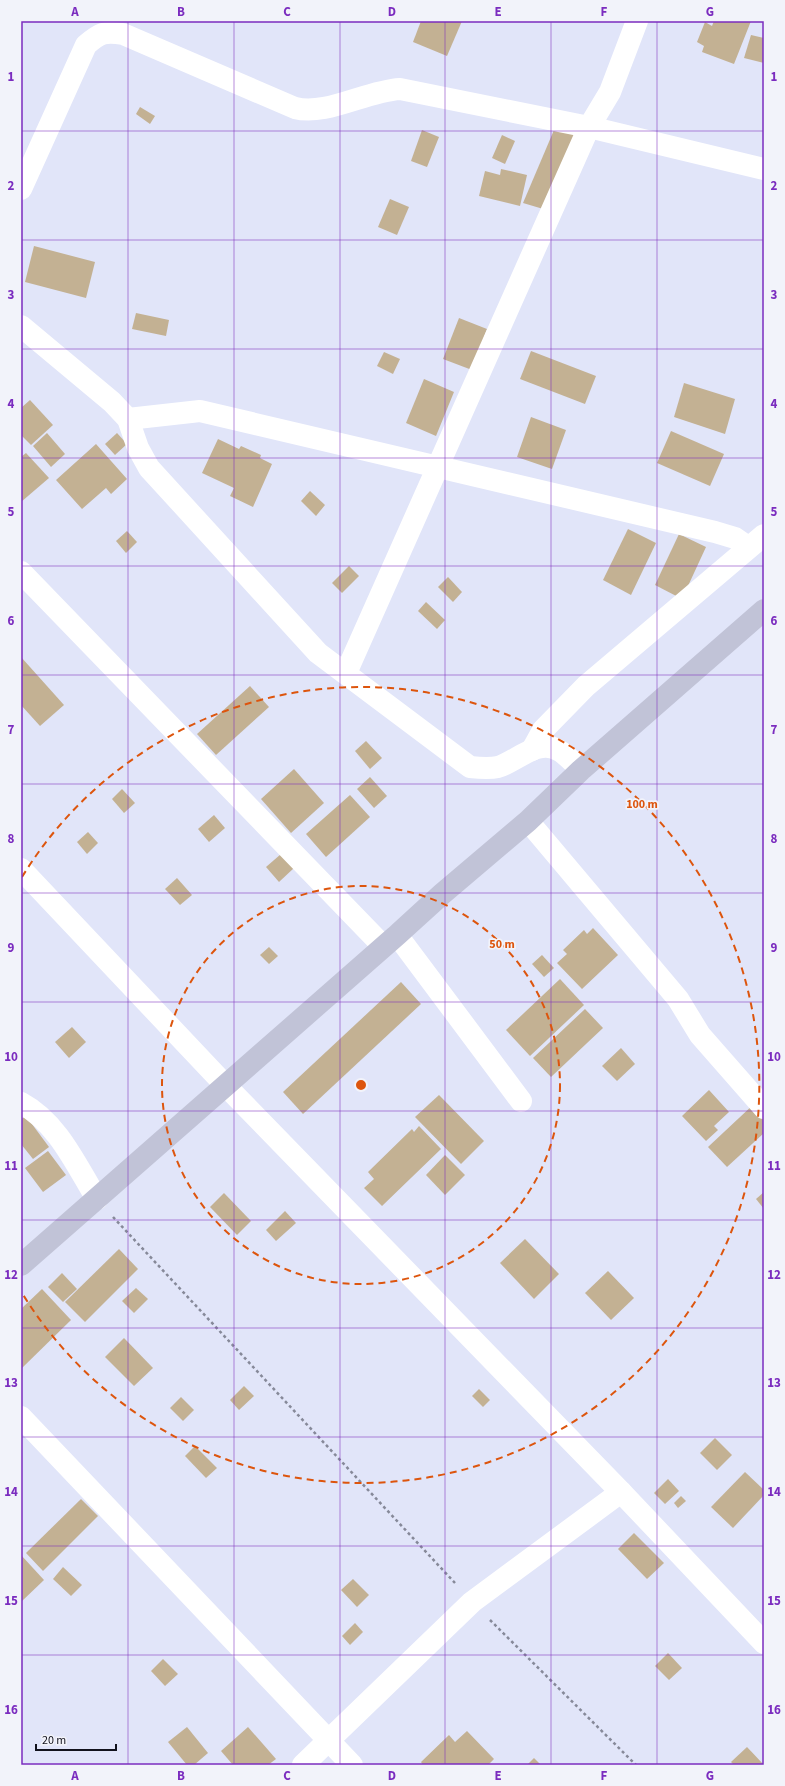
<svg xmlns="http://www.w3.org/2000/svg" width="785" height="1786" viewBox="0 0 785 1786" font-family="'Source Sans 3',sans-serif">
<style>
.building{fill:#c3b193}
.lines{fill:none;stroke-linecap:round;stroke-linejoin:round}
.path{stroke:#868999;stroke-width:2.5;stroke-dasharray:3 3;stroke-linecap:butt}
.street{stroke:#fff;stroke-width:22}
.secondary{stroke:#c1c3d7;stroke-width:22}
.grid{fill:none;stroke:#7b2cbf;stroke-width:1;stroke-opacity:0.55}
.ring{fill:none;stroke:#dd550d;stroke-width:2;stroke-dasharray:7 5}
.centre{fill:#dd550d;stroke:#f2f3fa;stroke-width:2}
.ring-label{font-size:12px;text-anchor:middle;font-weight:bold;fill:#dd550d;stroke:#f2f3fa;stroke-width:3.5;stroke-linejoin:round;paint-order:stroke}
.neatline{fill:none;stroke:#7b2cbf;stroke-width:1.5}
.grid-label{font-size:13px;text-anchor:middle;font-weight:bold;fill:#7b2cbf}
</style>
<rect width="100%" height="100%" fill="#e1e5f9"/>
<!-- building -->
<g class="building">
<polygon points="421,21 462,21 447,56 413,42"/>
<polygon points="714,21 751,21 734,64 702,52 704,46 697,42 705,22 712,26"/>
<polygon points="751,35 764,38 764,63 744,58"/>
<polygon points="140,107 155,116 150,124 136,114"/>
<polygon points="422,130 439,137 427,167 411,161"/>
<polygon points="554,130 582,136 550,211 523,203"/>
<polygon points="502,135 515,141 505,164 492,158"/>
<polygon points="501,169 527,175 520,206 479,196 485,171 500,175"/>
<polygon points="390,199 409,207 397,235 378,227"/>
<polygon points="34,246 95,262 86,298 25,282"/>
<polygon points="136,313 169,320 166,336 132,329"/>
<polygon points="459,318 487,329 472,370 443,359"/>
<polygon points="531,351 596,376 585,404 520,379"/>
<polygon points="384,352 400,359 393,374 377,366"/>
<polygon points="424,379 454,392 436,436 406,423"/>
<polygon points="684,383 735,399 725,434 674,417"/>
<polygon points="30,400 53,425 31,445 21,435 21,408"/>
<polygon points="531,417 566,430 552,469 517,457"/>
<polygon points="671,431 724,454 710,486 657,463"/>
<polygon points="47,433 65,454 51,467 33,446"/>
<polygon points="117,433 127,444 115,455 105,444"/>
<polygon points="218,439 239,449 241,446 261,455 260,458 272,464 253,507 230,496 234,488 202,473"/>
<polygon points="96,444 127,479 111,494 106,488 82,509 56,480"/>
<polygon points="26,453 49,478 21,502 21,457"/>
<polygon points="310,491 325,505 316,516 301,501"/>
<polygon points="628,529 656,543 631,595 603,580"/>
<polygon points="127,531 137,542 126,553 116,541"/>
<polygon points="679,534 706,547 682,599 655,585"/>
<polygon points="349,566 359,576 342,593 332,583"/>
<polygon points="448,577 462,592 453,602 438,587"/>
<polygon points="426,602 445,620 437,629 418,611"/>
<polygon points="21,657 64,705 40,726 21,705"/>
<polygon points="250,686 269,707 216,755 197,734"/>
<polygon points="366,741 382,758 370,769 355,751"/>
<polygon points="294,769 324,803 291,833 261,799"/>
<polygon points="370,777 387,796 374,808 357,789"/>
<polygon points="122,789 135,803 124,813 112,799"/>
<polygon points="350,795 370,817 326,857 306,834"/>
<polygon points="214,815 225,828 209,842 198,829"/>
<polygon points="88,832 98,843 87,854 77,842"/>
<polygon points="281,854 294,868 279,882 266,867"/>
<polygon points="177,878 192,895 180,905 165,889"/>
<polygon points="593,928 618,955 582,989 557,963 567,954 563,950 584,930 587,934"/>
<polygon points="269,947 278,956 269,964 260,955"/>
<polygon points="542,955 554,968 544,977 532,964"/>
<polygon points="560,979 584,1005 530,1056 506,1030"/>
<polygon points="401,982 421,1004 303,1114 283,1092"/>
<polygon points="585,1009 603,1028 551,1077 533,1058"/>
<polygon points="72,1027 86,1042 69,1058 55,1042"/>
<polygon points="621,1048 635,1064 617,1081 602,1066"/>
<polygon points="709,1090 729,1112 714,1126 718,1130 706,1141 682,1116"/>
<polygon points="439,1095 484,1141 461,1164 415,1117"/>
<polygon points="755,1103 764,1113 764,1133 727,1167 708,1147"/>
<polygon points="26,1116 49,1147 33,1159 21,1144 21,1119"/>
<polygon points="419,1126 441,1149 382,1206 364,1188 374,1179 368,1172 412,1129 414,1132"/>
<polygon points="48,1151 66,1175 43,1192 25,1168"/>
<polygon points="445,1155 465,1175 445,1195 426,1175"/>
<polygon points="764,1192 764,1209 756,1199"/>
<polygon points="224,1193 251,1221 237,1235 210,1207"/>
<polygon points="285,1211 296,1223 276,1241 266,1230"/>
<polygon points="525,1239 559,1274 534,1299 500,1263"/>
<polygon points="119,1249 138,1269 85,1322 65,1302"/>
<polygon points="608,1271 634,1298 611,1320 585,1293"/>
<polygon points="62,1273 77,1289 63,1302 48,1287"/>
<polygon points="136,1288 148,1299 134,1313 122,1301"/>
<polygon points="42,1289 71,1320 21,1369 21,1309"/>
<polygon points="124,1338 153,1368 134,1386 105,1357"/>
<polygon points="244,1386 254,1396 239,1410 230,1400"/>
<polygon points="479,1389 490,1400 483,1407 472,1396"/>
<polygon points="181,1397 194,1410 183,1421 170,1408"/>
<polygon points="715,1438 732,1455 717,1470 700,1453"/>
<polygon points="195,1446 217,1468 206,1478 185,1456"/>
<polygon points="745,1472 764,1490 764,1495 733,1528 711,1507"/>
<polygon points="668,1479 679,1491 665,1504 654,1493"/>
<polygon points="681,1496 686,1501 678,1508 674,1503"/>
<polygon points="81,1499 98,1516 43,1571 26,1553"/>
<polygon points="634,1533 664,1563 647,1579 618,1549"/>
<polygon points="21,1555 44,1580 21,1602"/>
<polygon points="63,1567 82,1585 71,1596 53,1579"/>
<polygon points="353,1579 369,1595 357,1607 341,1590"/>
<polygon points="355,1623 363,1632 350,1645 342,1636"/>
<polygon points="668,1653 682,1668 669,1680 655,1666"/>
<polygon points="163,1659 178,1674 165,1686 151,1671"/>
<polygon points="187,1727 208,1753 194,1765 187,1765 168,1742"/>
<polygon points="248,1727 276,1759 268,1765 233,1765 221,1751"/>
<polygon points="467,1731 494,1759 488,1765 423,1765 421,1762 449,1735 455,1742"/>
<polygon points="747,1747 764,1765 734,1765 731,1762"/>
<polygon points="534,1758 541,1765 527,1765"/>
</g>
<g class="lines">
<!-- path -->
<g class="path">
<polyline points="113,1217 455,1583"/>
<polyline points="490,1620 636,1765"/>
</g>
<!-- street -->
<g class="street">
<path d="M21,189L86,45C100,33 104,31 123,34L295,108C326,116 366,91 400,89L589,127L764,169"/>
<path d="M21,326L112,402L128,419L138,448L149,468L318,653L470,767C479,768 489,769 498,767C516,762 538,738 558,750C566,754 574,763 581,770"/>
<polyline points="128,419 200,411 715,532 735,538 748,547"/>
<polyline points="21,572 383,946"/>
<polyline points="346,673 589,127 610,92 637,21"/>
<polyline points="532,750 543,730 586,686 764,535"/>
<polyline points="528,821 678,999 700,1035 764,1108"/>
<polyline points="21,869 226,1086 621,1492 764,1643"/>
<polyline points="397,935 521,1101"/>
<path d="M21,1103C58,1123 76,1165 97,1199"/>
<polyline points="21,1417 352,1765"/>
<polyline points="303,1765 472,1602 621,1492"/>
</g>
<!-- secondary -->
<polyline class="secondary" points="21,1265 397,935 442,894 528,821 581,770 764,610"/>
</g>
<!-- grid -->
<path class="grid" d="M128,21V1765M234,21V1765M340,21V1765M445,21V1765M551,21V1765M657,21V1765M21,131H764M21,240H764M21,349H764M21,458H764M21,566H764M21,675H764M21,784H764M21,893H764M21,1002H764M21,1111H764M21,1220H764M21,1328H764M21,1437H764M21,1546H764M21,1655H764"/>
<!-- distance rings -->
<g class="ring">
<circle cx="361" cy="1085" r="199"/>
<path d="M22 877A398 398 0 1 1 22 1293"/>
</g>
<circle cx="361" cy="1085" r="6" class="centre"/>
<g class="ring-label">
<text x="642" y="808">100 m</text>
<text x="502" y="948">50 m</text>
</g>
<!-- border -->
<rect width="785" height="1786" fill="none" stroke="#f2f3fa" stroke-width="44"/>
<!-- scale -->
<path d="M36 1744v6h80v-6" fill="none" stroke="#11121d" stroke-width="2"/>
<text x="42" y="1744" font-size="12" fill="#11121d" stroke="#f2f3fa" stroke-width="3" paint-order="stroke">20 m</text>
<rect x="22" y="22" width="741" height="1742" class="neatline"/>
<g class="grid-label">
<text x="75" y="16">A</text>
<text x="181" y="16">B</text>
<text x="287" y="16">C</text>
<text x="392" y="16">D</text>
<text x="498" y="16">E</text>
<text x="604" y="16">F</text>
<text x="710" y="16">G</text>
<text x="11" y="81">1</text>
<text x="774" y="81">1</text>
<text x="11" y="190">2</text>
<text x="774" y="190">2</text>
<text x="11" y="299">3</text>
<text x="774" y="299">3</text>
<text x="11" y="408">4</text>
<text x="774" y="408">4</text>
<text x="11" y="516">5</text>
<text x="774" y="516">5</text>
<text x="11" y="625">6</text>
<text x="774" y="625">6</text>
<text x="11" y="734">7</text>
<text x="774" y="734">7</text>
<text x="11" y="843">8</text>
<text x="774" y="843">8</text>
<text x="11" y="952">9</text>
<text x="774" y="952">9</text>
<text x="11" y="1061">10</text>
<text x="774" y="1061">10</text>
<text x="11" y="1170">11</text>
<text x="774" y="1170">11</text>
<text x="11" y="1279">12</text>
<text x="774" y="1279">12</text>
<text x="11" y="1387">13</text>
<text x="774" y="1387">13</text>
<text x="11" y="1496">14</text>
<text x="774" y="1496">14</text>
<text x="11" y="1605">15</text>
<text x="774" y="1605">15</text>
<text x="11" y="1714">16</text>
<text x="774" y="1714">16</text>
<text x="75" y="1780">A</text>
<text x="181" y="1780">B</text>
<text x="287" y="1780">C</text>
<text x="392" y="1780">D</text>
<text x="498" y="1780">E</text>
<text x="604" y="1780">F</text>
<text x="710" y="1780">G</text>
</g>
</svg>
